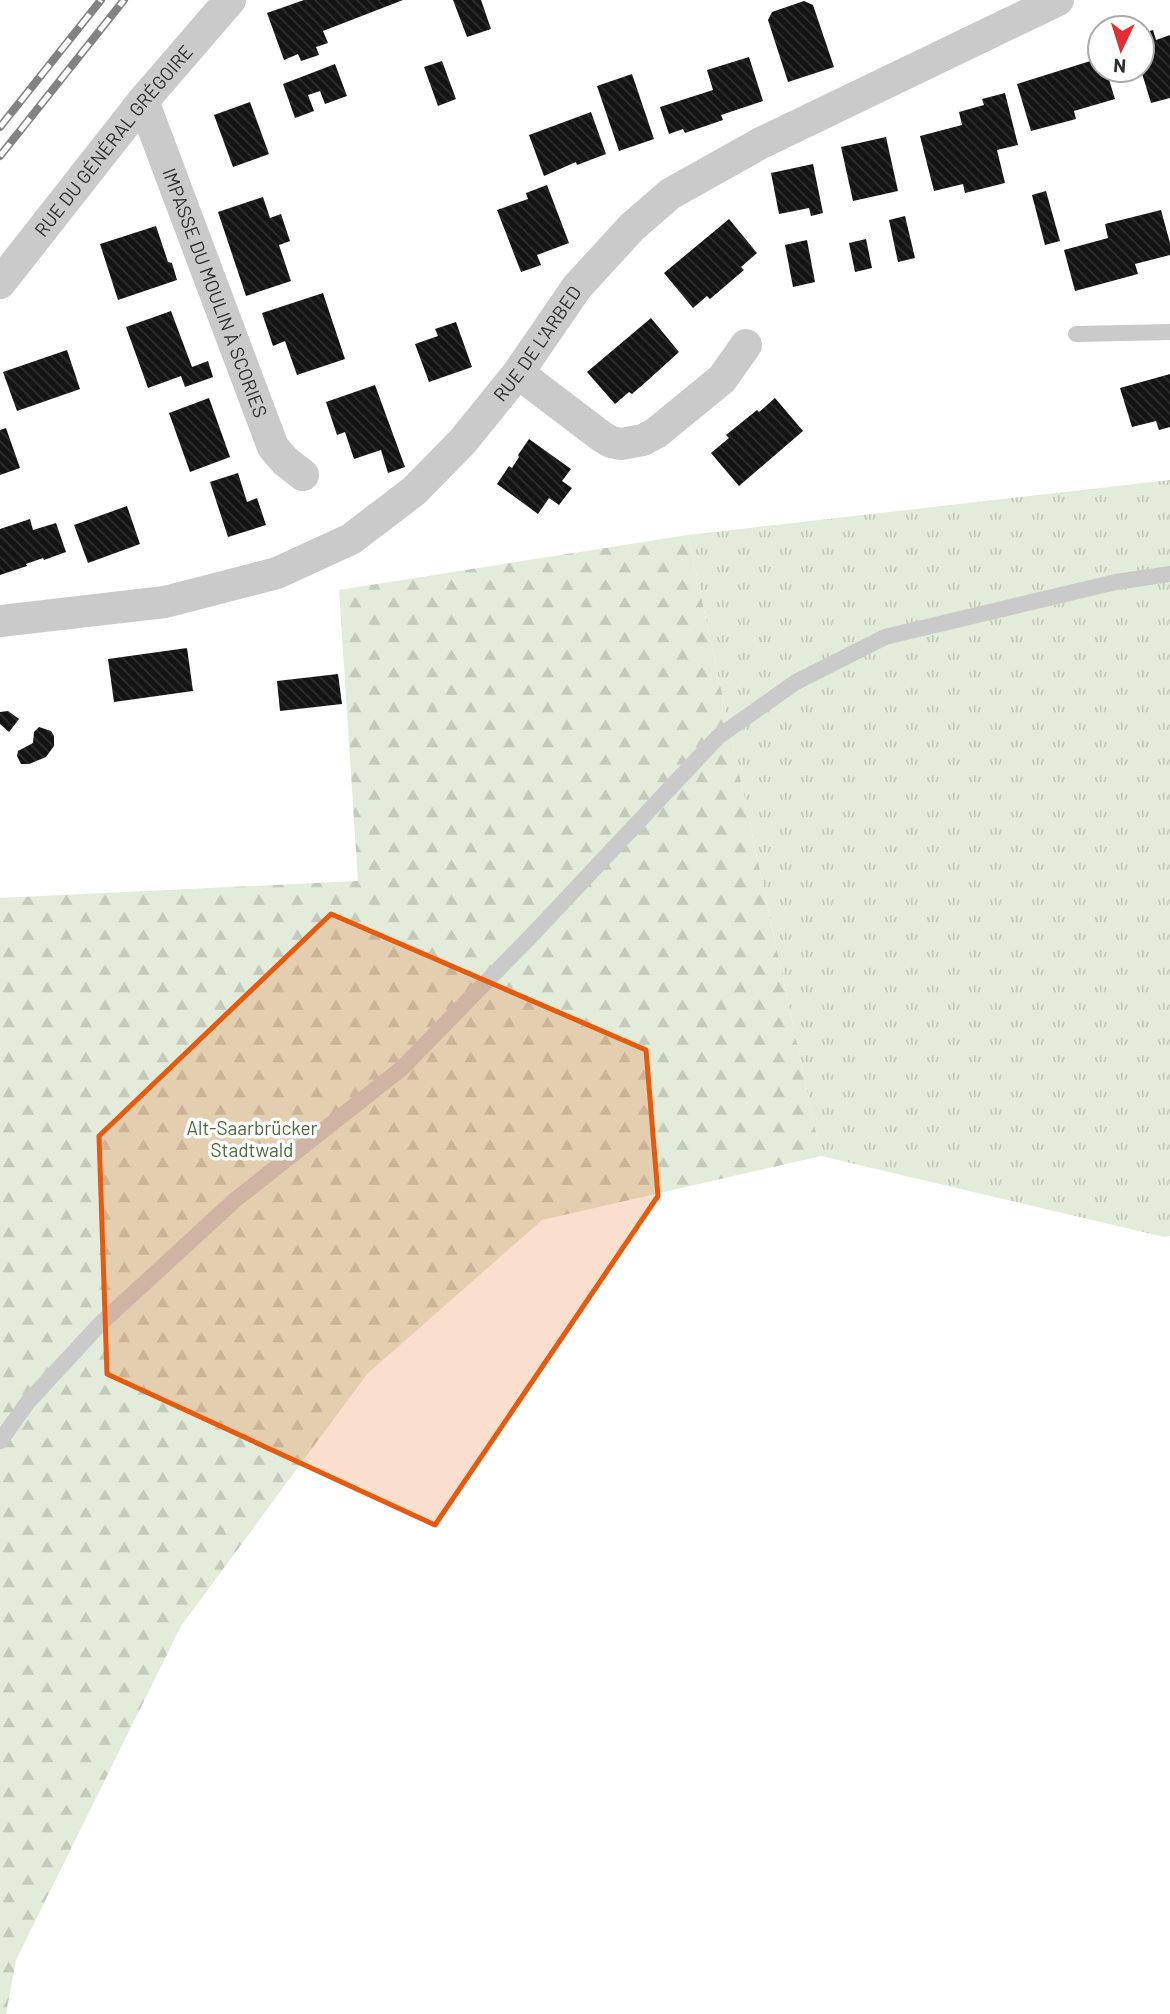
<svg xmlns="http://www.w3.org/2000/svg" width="1170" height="2014" viewBox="0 0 1170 2014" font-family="Barlow,sans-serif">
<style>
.grass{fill:url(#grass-tufts)}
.forest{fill:url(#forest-firs)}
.building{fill:url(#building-back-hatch)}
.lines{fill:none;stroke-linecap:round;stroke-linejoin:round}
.service{stroke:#cacaca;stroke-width:16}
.minor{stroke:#cacaca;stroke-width:32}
.rail-casing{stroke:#828282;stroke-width:8}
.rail{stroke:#fff;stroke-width:5;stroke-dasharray:16;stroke-linecap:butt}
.marked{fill:#e8590c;fill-opacity:0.2;stroke:#e8590c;stroke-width:5;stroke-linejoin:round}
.labels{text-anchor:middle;stroke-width:7;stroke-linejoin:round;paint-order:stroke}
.street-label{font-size:19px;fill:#2d2d2d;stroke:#fff}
.park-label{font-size:19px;fill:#4e693a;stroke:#fff}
</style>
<defs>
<pattern id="grass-tufts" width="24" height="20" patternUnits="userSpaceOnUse" patternTransform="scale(1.75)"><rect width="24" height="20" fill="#e3ebda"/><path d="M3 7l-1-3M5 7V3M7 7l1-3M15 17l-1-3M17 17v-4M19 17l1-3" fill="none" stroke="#c3cabb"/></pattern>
<pattern id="forest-firs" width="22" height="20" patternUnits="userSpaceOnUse" patternTransform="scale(1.75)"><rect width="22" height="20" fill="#e3ebda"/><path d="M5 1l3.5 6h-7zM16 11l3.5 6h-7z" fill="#c3cabb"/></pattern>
<pattern id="building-back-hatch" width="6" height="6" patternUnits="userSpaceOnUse" patternTransform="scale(1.75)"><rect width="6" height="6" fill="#141414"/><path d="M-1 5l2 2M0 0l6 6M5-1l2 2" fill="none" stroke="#2e2e2e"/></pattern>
</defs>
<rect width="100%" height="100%" fill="#fff"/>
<!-- grass -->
<polygon class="grass" points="1170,480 1170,1236 1164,1237 821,1156 688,535"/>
<!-- forest -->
<polygon class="forest" points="688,535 821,1156 542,1220 367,1374 181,1626 16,1960 6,2014 0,2014 0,898 358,881 339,590"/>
<!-- building -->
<g class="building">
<polygon points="304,0 403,0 323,31 328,43 316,47 319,55 301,61 298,54 284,60 267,13"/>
<polygon points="453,0 481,0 491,29 467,37"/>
<polygon points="804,1 813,5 834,67 788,82 768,20 772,12"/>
<polygon points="1153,30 1156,40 1170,35 1170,98 1151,103 1141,70 1142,33"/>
<polygon points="749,57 763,101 721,115 723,120 685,133 683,129 669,134 660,107 713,90 707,70"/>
<polygon points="1100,58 1100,70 1106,70 1115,99 1074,111 1076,119 1031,131 1017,84"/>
<polygon points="442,61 456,99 438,106 424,67"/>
<polygon points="335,64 347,96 325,104 320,91 308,95 314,111 295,118 283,84"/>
<polygon points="632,74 654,139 619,151 597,86"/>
<polygon points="1005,93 1018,145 997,150 1005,183 965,193 963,184 934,191 920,136 962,125 959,112 984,105 982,99"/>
<polygon points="250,102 269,154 233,167 214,115"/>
<polygon points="591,112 606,154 577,165 576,162 544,176 529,135"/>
<polygon points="886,137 898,191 853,201 841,147"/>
<polygon points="813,164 823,213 811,216 809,208 779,214 771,173"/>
<polygon points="547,185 569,243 537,255 541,265 521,272 497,210 528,199 526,193"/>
<polygon points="1046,191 1060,241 1045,245 1032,195"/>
<polygon points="263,197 270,218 281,214 290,241 279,245 291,281 246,296 218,212"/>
<polygon points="1161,210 1170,243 1170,255 1135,264 1138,274 1075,291 1064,250 1108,238 1105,224"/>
<polygon points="905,216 915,258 898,262 889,220"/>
<polygon points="729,219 757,253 741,267 744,270 710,299 707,296 693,308 664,273"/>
<polygon points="156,226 168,262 172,263 177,280 118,300 100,244"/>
<polygon points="866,239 872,268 855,272 849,243"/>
<polygon points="807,240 815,282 793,287 785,245"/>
<polygon points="323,293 345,359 297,375 285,341 273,346 262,313"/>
<polygon points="171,311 192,367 208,361 213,377 185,387 181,376 148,388 126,327"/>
<polygon points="651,318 679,352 647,381 632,394 629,392 615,404 587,372"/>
<polygon points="456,322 472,367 429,382 415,344 438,336 435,329"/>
<polygon points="67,350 80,389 17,411 3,372"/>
<polygon points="1170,374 1170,427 1159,430 1156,421 1132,427 1120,388"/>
<polygon points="375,385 405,467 388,473 381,450 354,459 345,432 337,435 326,402"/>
<polygon points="209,398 230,457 190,472 169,413"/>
<polygon points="775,398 803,431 739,486 711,453 729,438 726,435 757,410 759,412"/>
<polygon points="6,428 20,468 0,475 0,430"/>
<polygon points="529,439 571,469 562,481 572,488 559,505 549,498 538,514 497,484 509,466 512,468 519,457 518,455"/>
<polygon points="238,473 247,502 257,498 266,525 228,537 210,482"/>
<polygon points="127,506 140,544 88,563 74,525"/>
<polygon points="30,519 33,530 56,523 66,552 44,560 43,558 26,564 27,566 0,575 0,529"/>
<polygon points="187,648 193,691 114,702 108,659"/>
<polygon points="338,674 342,704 280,711 277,681"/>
<polygon points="8,711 19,719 9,732 0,724 0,712"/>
<polygon points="39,727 51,731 54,736 54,746 46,757 29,764 21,764 17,756 18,751 33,743 34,732"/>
</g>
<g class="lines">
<!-- service -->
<g class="service">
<polyline points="1076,334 1170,332"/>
<polyline points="0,1441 28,1402 100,1324 235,1200 401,1069 534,933 718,737 796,682 885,637 1116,582 1170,574"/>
</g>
<!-- minor -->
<g class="minor">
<path id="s1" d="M143,101L273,447L285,461L303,475"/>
<path id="s2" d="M0,283L143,101L230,0"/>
<polyline points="518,373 601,436 611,442 621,444 643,440 656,433 722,379 746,345"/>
<path id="s3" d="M0,621L165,602L277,573L351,539L414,491L463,441L518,373L577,287L632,227L670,194L761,143L1058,0"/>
</g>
<!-- rail casing -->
<g class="rail-casing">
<g id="rail">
<polyline points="0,127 101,0"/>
<polyline points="0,156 124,0"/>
</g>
</g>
<!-- rail -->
<use href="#rail" class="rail"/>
</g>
<!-- marked area -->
<path class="marked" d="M331,914L646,1050L658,1196L435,1525L107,1374L99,1136Z"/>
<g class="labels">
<!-- street labels -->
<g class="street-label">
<text dy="7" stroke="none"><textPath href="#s2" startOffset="182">RUE DU GÉNÉRAL GRÉGOIRE</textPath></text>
<text dy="7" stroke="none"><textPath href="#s1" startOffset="205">IMPASSE DU MOULIN À SCORIES</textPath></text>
<text dy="7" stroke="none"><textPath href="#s3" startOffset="635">RUE DE L'ARBED</textPath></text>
</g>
<!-- park labels -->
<g class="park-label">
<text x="252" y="1135">Alt-Saarbrücker<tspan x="252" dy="22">Stadtwald</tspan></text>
</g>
</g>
<!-- north arrow -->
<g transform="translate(1121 49) rotate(184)"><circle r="33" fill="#ffffff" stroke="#ababab" stroke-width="2"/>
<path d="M0-5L12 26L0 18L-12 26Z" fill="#e62d34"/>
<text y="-10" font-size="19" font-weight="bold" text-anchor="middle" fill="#2d2d2d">N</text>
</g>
</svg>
